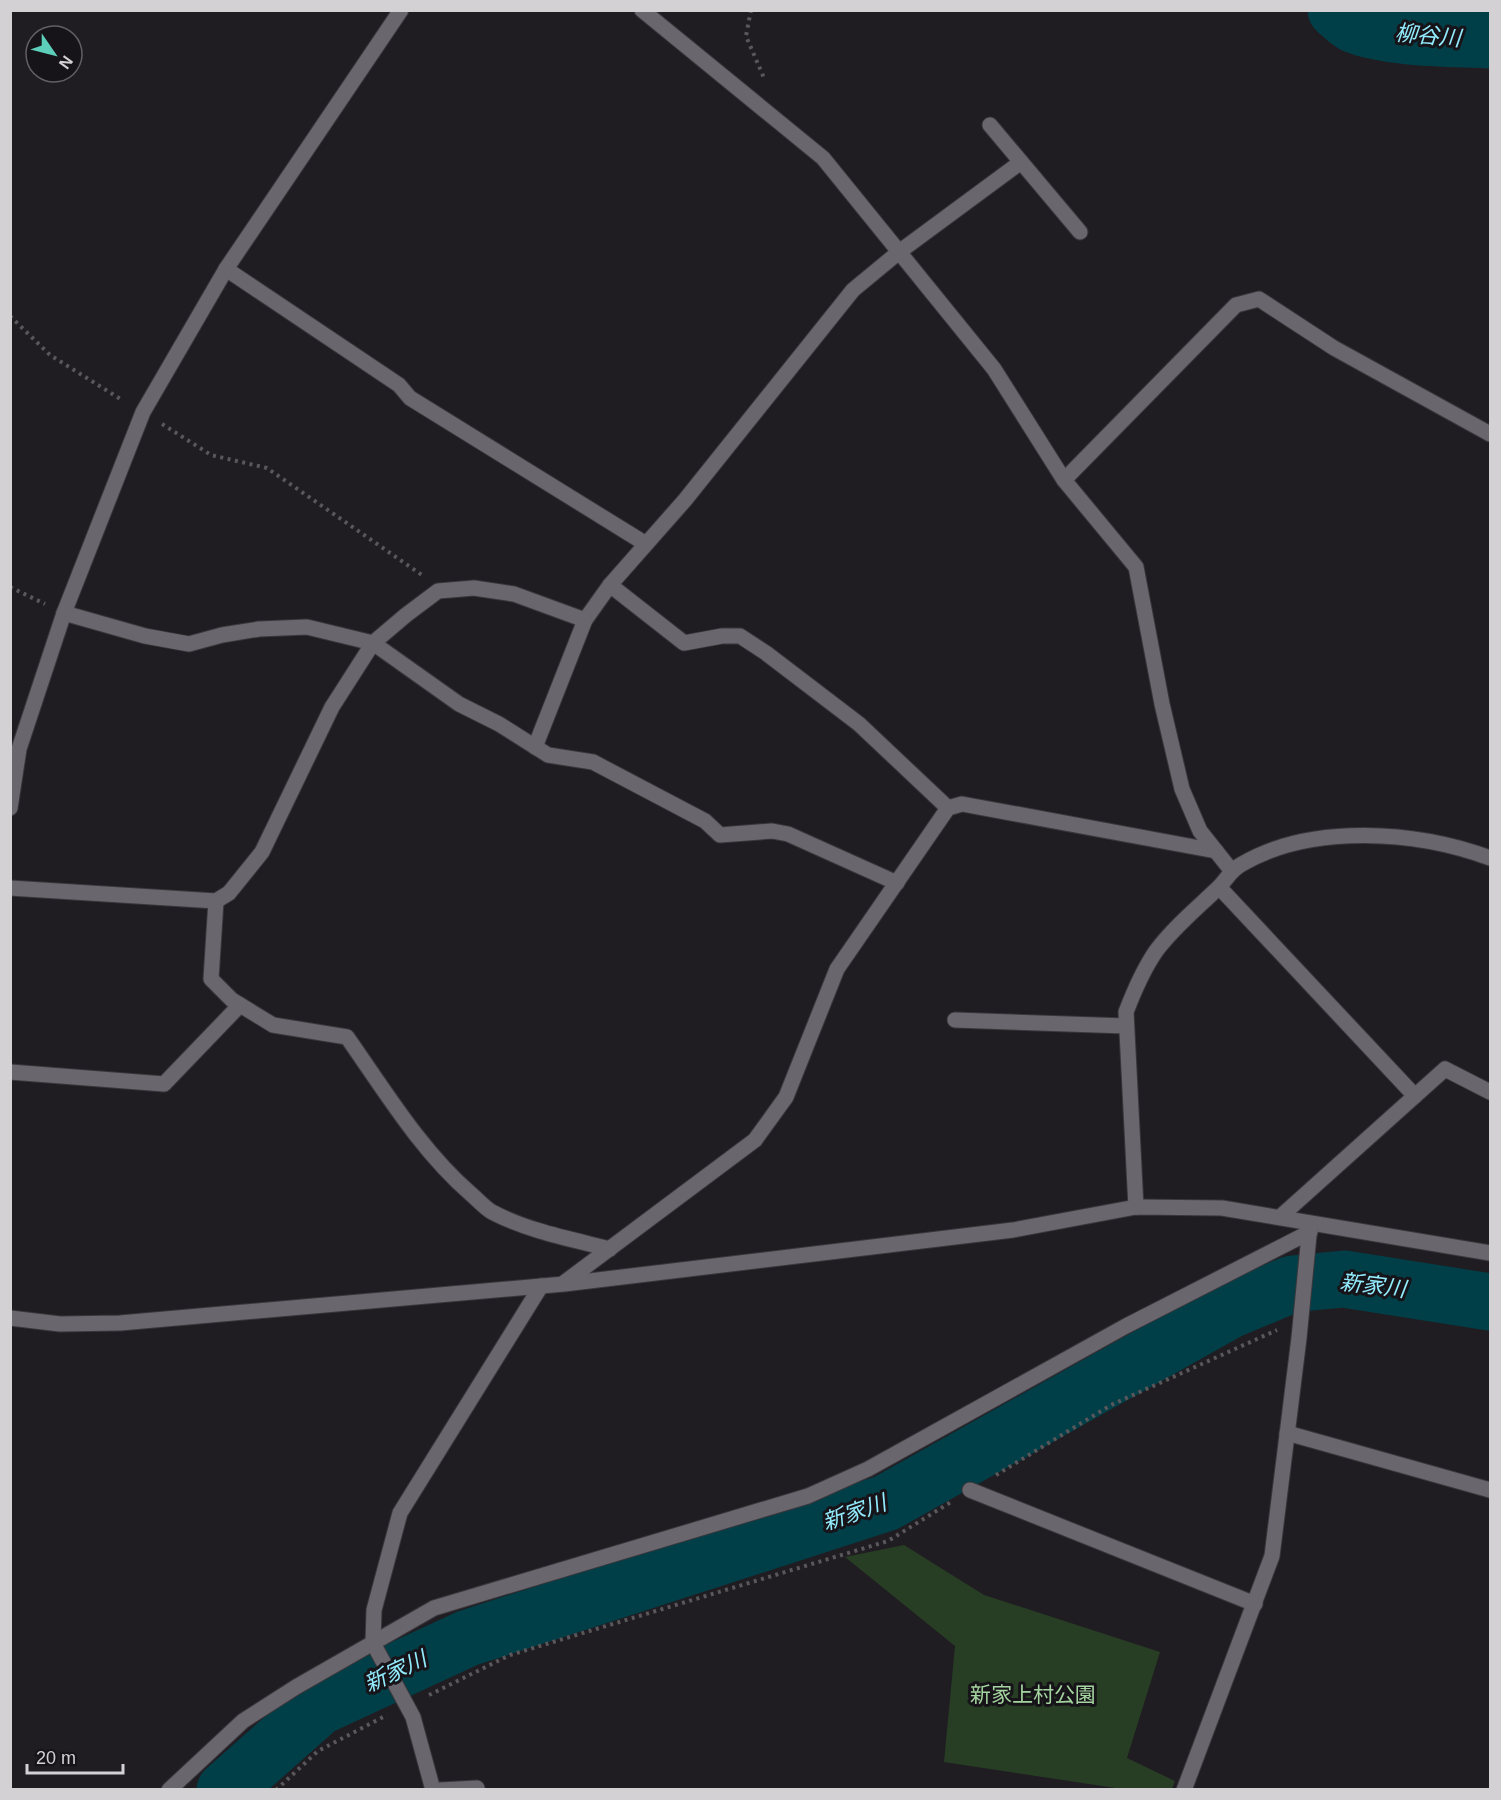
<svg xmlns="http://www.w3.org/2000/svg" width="1501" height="1800" viewBox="0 0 1501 1800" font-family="Arial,'Noto Sans JP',sans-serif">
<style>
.green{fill:#273e25}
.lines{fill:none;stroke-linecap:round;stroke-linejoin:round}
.river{stroke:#003f48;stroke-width:57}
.minor-casing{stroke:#3a373c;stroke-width:17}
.path{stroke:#5a575b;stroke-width:4;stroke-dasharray:3 4.5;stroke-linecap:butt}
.minor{stroke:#6a666d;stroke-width:15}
.labels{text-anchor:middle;stroke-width:6;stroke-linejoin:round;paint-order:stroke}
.park-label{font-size:21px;fill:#a4d49f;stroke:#171419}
.water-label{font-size:22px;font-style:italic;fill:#92ecfd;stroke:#171419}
</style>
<rect width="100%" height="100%" fill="#201d22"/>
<!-- green -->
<polygon class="green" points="904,1545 984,1595 1160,1652 1127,1758 1175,1781 1172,1789 1122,1789 944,1762 955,1646 845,1557"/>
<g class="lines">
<!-- river -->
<g class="river">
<path d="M1336,10C1342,15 1348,22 1355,25C1391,39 1451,38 1490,40"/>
<polyline points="225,1790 319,1707 468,1638 886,1503 1230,1310 1292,1284 1344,1279 1490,1302"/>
</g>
<!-- minor casing -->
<g class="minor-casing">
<g id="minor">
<polyline points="642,10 823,158 994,369 1064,480 1136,567 1162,704 1182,789 1200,831 1231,870"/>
<polyline points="990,125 1080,232"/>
<polyline points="226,269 399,385 410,398 646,544"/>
<polyline points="1064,480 1236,305 1259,299 1334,348 1490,434"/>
<polyline points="610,585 684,643 722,636 740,636 766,653 859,724 948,808"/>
<polyline points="64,613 145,636 189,644 222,635 259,629 307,627 373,643 459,704 499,724 548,755 593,762 705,821 720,835 772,831 788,834 897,883"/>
<polyline points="535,747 585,620 610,585 685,500 853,290 899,252 1021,162"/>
<polyline points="10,808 19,749 64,613 143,412 226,269 401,10"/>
<polyline points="1219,887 1415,1096"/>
<polyline points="10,888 216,901 229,893 262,852 332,707 373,643 406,615 438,591 474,588 514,594 585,620"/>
<path d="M216,901L211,979L232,1000L273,1025L347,1037C385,1091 421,1151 471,1194C478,1200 485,1208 492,1212C528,1231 571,1239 610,1249"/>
<polyline points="955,1020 1126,1026"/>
<polyline points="10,1072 164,1084 240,1005"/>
<path d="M1136,1207L1126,1012C1134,991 1143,970 1156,951C1173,928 1196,909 1217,889C1226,881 1230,870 1242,864C1312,823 1417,831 1490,858"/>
<polyline points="1280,1217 1445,1069 1490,1092"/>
<polyline points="565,1282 755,1140 786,1097 837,969 948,808 962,804 1216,851"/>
<polyline points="10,1318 60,1324 120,1323 564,1284 1013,1230 1136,1207 1222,1208 1490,1253"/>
<polyline points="1287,1433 1490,1490"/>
<polyline points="970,1490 1255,1604"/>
<polyline points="169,1790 243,1721 296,1687 434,1608 808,1496 868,1469 1126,1326 1310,1232"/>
<polyline points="433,1790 413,1717 373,1643 374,1610 400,1513 541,1286"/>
<polyline points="440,1790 477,1788"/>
<polyline points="1184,1790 1272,1556 1299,1338 1310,1225"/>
</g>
</g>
<!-- path -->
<g class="path">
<polyline points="751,10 746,36 764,78"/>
<polyline points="10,316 50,355 122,400"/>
<polyline points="162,424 211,455 267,468 422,575"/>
<polyline points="10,587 45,604"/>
<polyline points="996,1475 1111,1405 1277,1330"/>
<polyline points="429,1695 510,1655 888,1541 951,1502"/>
<polyline points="276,1790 318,1751 387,1715"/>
</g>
<!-- minor -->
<use href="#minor" class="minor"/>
</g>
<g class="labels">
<!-- park labels -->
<g class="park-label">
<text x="1033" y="1702">新家上村公園</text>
</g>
<!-- water labels -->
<g class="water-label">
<text transform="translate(1428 35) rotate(5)" y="8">柳谷川</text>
<text transform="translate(1373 1285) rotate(7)" y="8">新家川</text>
<text transform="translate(854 1512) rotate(-19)" y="8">新家川</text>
<text transform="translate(395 1671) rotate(-25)" y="8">新家川</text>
</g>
</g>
<!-- border -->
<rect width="1501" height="1800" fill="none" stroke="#d4d1d5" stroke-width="24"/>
<!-- north arrow -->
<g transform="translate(54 54) rotate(125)"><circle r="28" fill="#171419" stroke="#636064" stroke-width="1.5"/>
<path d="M0-4.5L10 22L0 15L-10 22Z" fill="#5cceba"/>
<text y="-9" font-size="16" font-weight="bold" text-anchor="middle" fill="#d4d1d5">N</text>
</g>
<!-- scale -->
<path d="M27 1764v9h96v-9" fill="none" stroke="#d4d1d5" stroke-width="3"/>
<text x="36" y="1764" font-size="18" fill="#d4d1d5" stroke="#171419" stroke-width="4.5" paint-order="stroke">20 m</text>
</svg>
